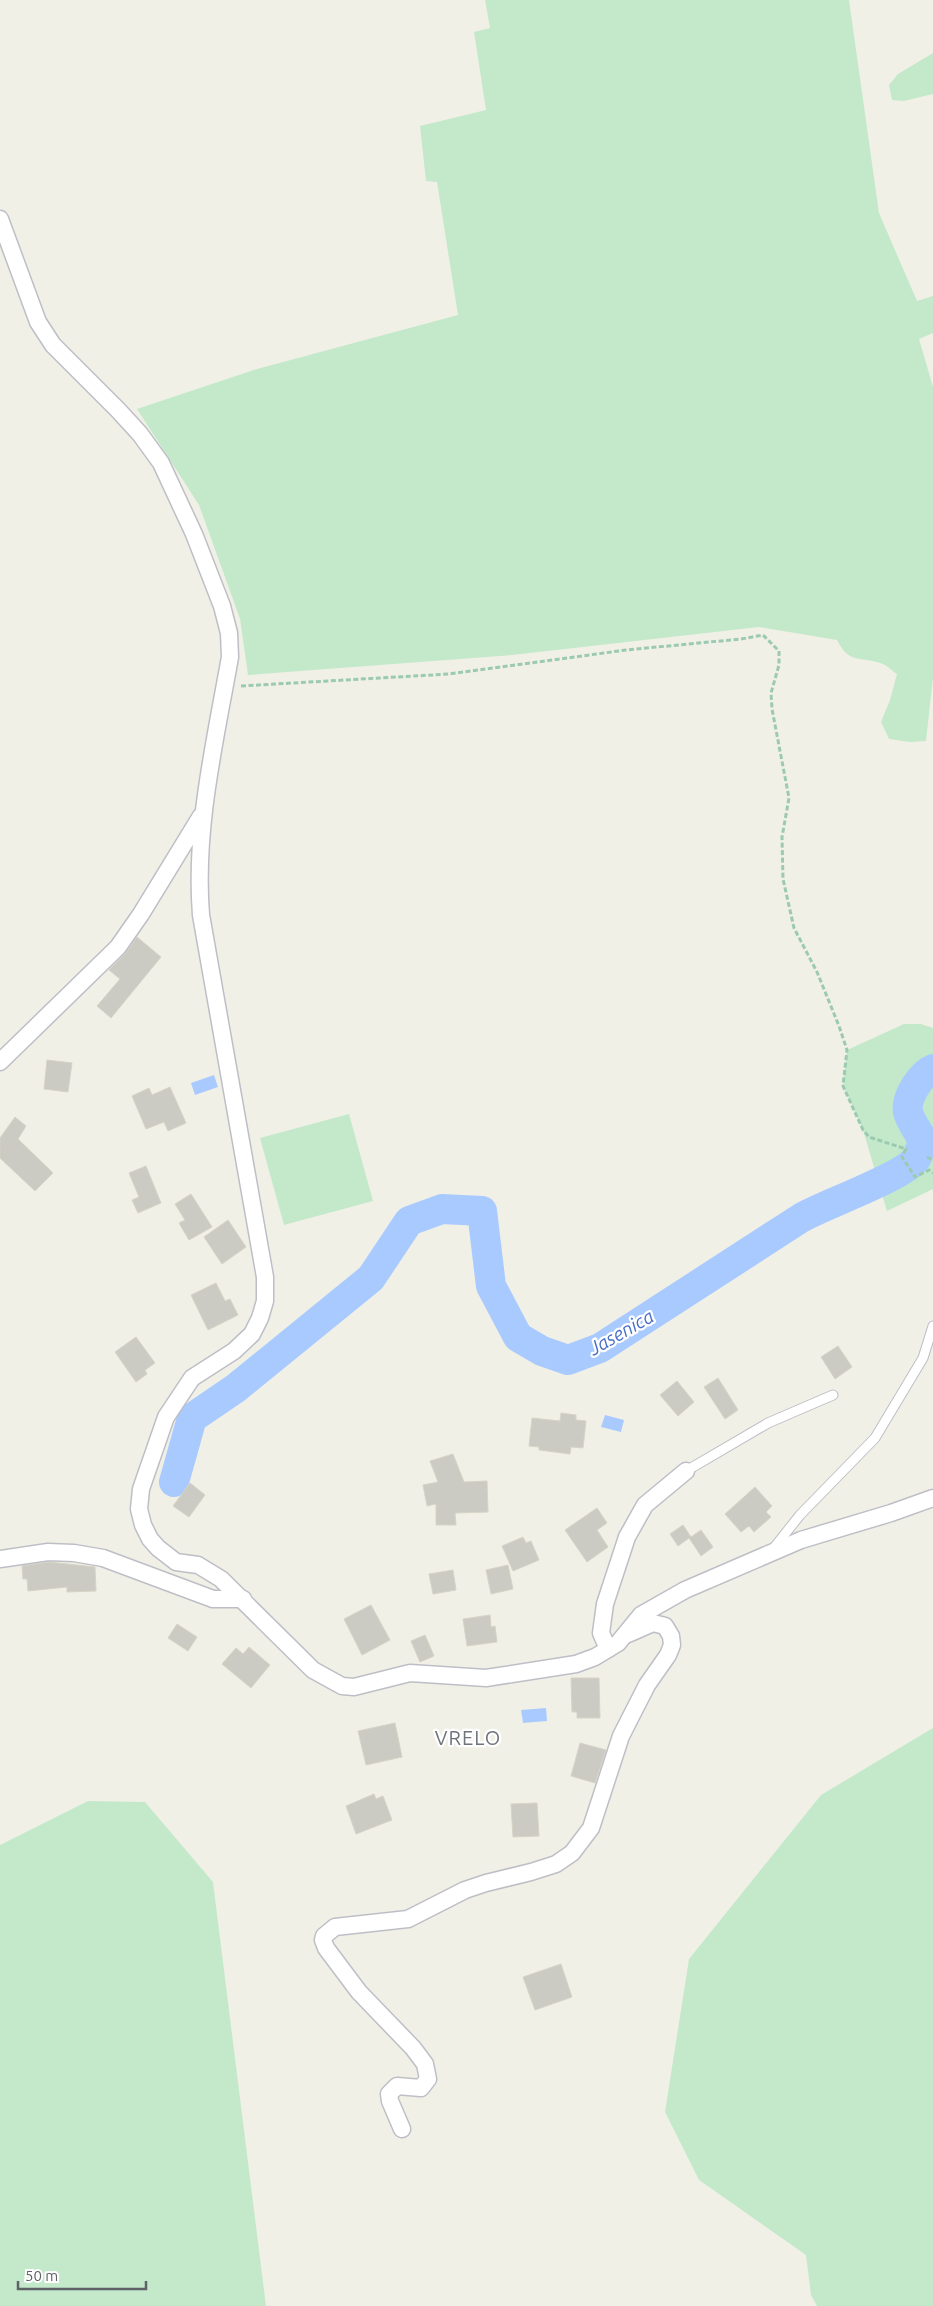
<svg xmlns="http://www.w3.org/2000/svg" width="933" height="2306" viewBox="0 0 933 2306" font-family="Ubuntu,sans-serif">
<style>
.green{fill:#c3e9ca}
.water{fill:#a9caff}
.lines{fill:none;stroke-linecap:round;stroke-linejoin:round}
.river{stroke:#a9caff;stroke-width:30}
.building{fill:#cccbc3;stroke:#d6d4c5}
.service-casing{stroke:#bebfc6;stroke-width:11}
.minor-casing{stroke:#bebfc6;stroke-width:19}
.path{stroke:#9ccab1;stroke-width:3;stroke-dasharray:5 2.5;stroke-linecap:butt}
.service{stroke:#fff;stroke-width:9}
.minor{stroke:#fff;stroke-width:16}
.labels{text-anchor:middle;stroke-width:4.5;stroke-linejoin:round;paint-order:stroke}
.water-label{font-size:19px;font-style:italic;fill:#466ec8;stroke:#fff}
.quarter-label{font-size:20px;letter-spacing:1px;fill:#6f737a;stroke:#fff}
</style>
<rect width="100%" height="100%" fill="#f1f0e7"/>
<!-- green -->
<g class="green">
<path d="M485,0H849L879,213L917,301L933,296V333L919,339L933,387V677L926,741L910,742L889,739L881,722L890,700L897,674C892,671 886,664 880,663C858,656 849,664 837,640L759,627L512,655L248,675L240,619L199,505L137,409L257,369L458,315L437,182L426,181L420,126L486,110L474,32L490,28Z"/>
<polygon points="933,53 933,94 904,101 892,100 889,85 898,74"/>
<polygon points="904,1024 921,1024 933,1028 933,1189 887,1211 863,1130 843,1086 847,1050"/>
<polygon points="349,1114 373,1201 284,1225 260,1138"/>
<polygon points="933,1728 933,2306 817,2306 811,2295 806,2255 699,2180 665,2112 689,1959 821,1795"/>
<polygon points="88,1801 145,1802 213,1882 266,2306 0,2306 0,1845"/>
</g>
<!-- water -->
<g class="water">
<polygon points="214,1075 218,1087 195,1095 191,1083"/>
<polygon points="605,1415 624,1420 621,1432 601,1427"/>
<polygon points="546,1708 547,1721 523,1723 521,1710"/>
</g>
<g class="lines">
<!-- river -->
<path class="river" d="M174,1482L192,1418L236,1388L371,1278L409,1221L442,1209L482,1211L491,1286L518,1337L542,1351L568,1360L600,1348L801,1218C825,1204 903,1177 916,1159C919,1154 921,1146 923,1141C919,1132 910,1121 908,1112C905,1098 921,1074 933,1069"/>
</g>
<!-- building -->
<g class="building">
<polygon points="137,937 161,957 111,1018 97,1006 120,979 109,970 125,954"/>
<polygon points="47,1060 72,1063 68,1092 44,1089"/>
<polygon points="170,1087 186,1123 168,1131 164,1122 146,1129 132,1096 149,1088 152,1095"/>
<polygon points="15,1117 26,1126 18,1139 53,1173 35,1191 0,1158 0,1138"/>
<polygon points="146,1166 161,1203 138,1213 132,1200 139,1197 129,1173"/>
<polygon points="191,1194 212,1227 189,1240 179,1223 185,1220 175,1204"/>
<polygon points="228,1220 246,1247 222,1264 204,1237"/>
<polygon points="216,1283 225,1301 230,1299 238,1315 208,1330 191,1295"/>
<polygon points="136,1337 155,1363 145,1370 147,1374 136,1382 115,1352"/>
<polygon points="838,1346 852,1367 835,1379 821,1357"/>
<polygon points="718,1378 738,1410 725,1419 704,1387"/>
<polygon points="677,1381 694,1402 678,1416 660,1395"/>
<polygon points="561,1413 576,1415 576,1420 586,1421 583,1448 571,1447 570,1454 539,1450 539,1447 529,1446 532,1418 560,1421"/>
<polygon points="453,1454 464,1482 487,1481 488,1512 455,1513 456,1525 436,1525 436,1504 427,1506 423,1485 438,1482 430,1461"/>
<polygon points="190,1483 205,1495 189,1517 173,1506"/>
<polygon points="755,1487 772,1506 766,1512 771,1517 754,1532 749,1526 741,1532 725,1514"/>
<polygon points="597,1508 607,1523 597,1530 608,1547 587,1562 565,1530"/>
<polygon points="683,1525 691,1537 701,1530 713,1547 701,1556 689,1538 678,1546 670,1534"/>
<polygon points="523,1537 526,1543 531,1541 539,1560 513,1571 502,1546"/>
<polygon points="49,1562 95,1567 96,1591 67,1592 67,1587 28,1591 27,1579 23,1579 22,1566"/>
<polygon points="508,1565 513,1589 491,1594 486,1570"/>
<polygon points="453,1570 456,1590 433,1594 429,1574"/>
<polygon points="371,1605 390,1640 362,1655 344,1619"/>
<polygon points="490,1615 491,1627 495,1626 497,1642 467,1646 463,1619"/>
<polygon points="177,1624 197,1637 188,1651 168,1638"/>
<polygon points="425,1635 434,1656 420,1662 411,1641"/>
<polygon points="249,1647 270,1665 251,1688 222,1664 236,1648 243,1654"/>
<polygon points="571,1678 599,1678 600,1718 577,1718 577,1712 572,1712"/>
<polygon points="395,1723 402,1757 366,1765 358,1731"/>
<polygon points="580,1743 606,1750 595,1783 571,1776"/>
<polygon points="374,1794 376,1799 383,1796 392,1820 356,1834 346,1806"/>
<polygon points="537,1803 539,1836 513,1837 511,1804"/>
<polygon points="561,1964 572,1997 535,2010 523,1977"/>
</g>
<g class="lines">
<!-- service casing -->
<g class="service-casing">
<g id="service">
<polyline points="686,1471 768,1423 833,1395"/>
<polyline points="773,1549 800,1515 875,1438 923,1358 933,1326"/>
</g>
</g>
<!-- minor casing -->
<g class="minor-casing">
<g id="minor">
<path d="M0,219L38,322L53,345L118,410L140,434L161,463L194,534L222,606L229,633L230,657C215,742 194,829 201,915L265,1277V1301L260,1318L252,1334L234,1351L192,1378L166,1417L141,1489L139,1509L143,1525L150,1539L158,1548L176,1562L198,1565L221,1579L313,1670L342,1686L354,1687L410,1673L486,1678L576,1664L595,1657L618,1643L641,1615L685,1590L801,1540L891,1513L933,1498"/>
<polyline points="0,1062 118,947 141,914 201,816"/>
<polyline points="0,1559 48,1552 74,1553 103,1558 213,1599 243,1599"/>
<polyline points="608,1649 601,1633 605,1604 627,1537 645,1505 686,1471"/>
<polyline points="402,2129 390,2101 389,2094 397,2086 421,2088 428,2079 425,2064 413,2048 359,1992 326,1948 323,1940 324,1936 335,1927 408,1919 465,1890 486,1883 531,1872 556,1864 572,1853 591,1828 621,1736 647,1685 668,1655 672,1645 671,1636 665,1626 653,1623 628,1634"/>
</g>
</g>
<!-- path -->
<g class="path">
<polyline points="241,686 449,674 626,650 741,639 763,635 779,651 779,665 771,693 772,709 789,798 782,837 783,879 794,928 817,972 839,1026 847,1050 843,1086 863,1130 869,1137 906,1149 902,1157 915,1177 929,1170 933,1173"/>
<polyline points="927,1157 933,1160"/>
</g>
<!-- service -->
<use href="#service" class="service"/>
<!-- minor -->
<use href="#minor" class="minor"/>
</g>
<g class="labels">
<!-- water labels -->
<g class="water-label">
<text transform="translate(621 1332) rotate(-30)" y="7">Jasenica</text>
</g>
<!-- quarter labels -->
<g class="quarter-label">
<text x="468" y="1745">VRELO</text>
</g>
</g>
<!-- scale -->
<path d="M18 2281v8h128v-8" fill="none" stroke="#5e6168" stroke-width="2.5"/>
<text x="25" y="2281" font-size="15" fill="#5e6168" stroke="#ffffff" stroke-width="4" paint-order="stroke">50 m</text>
</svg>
